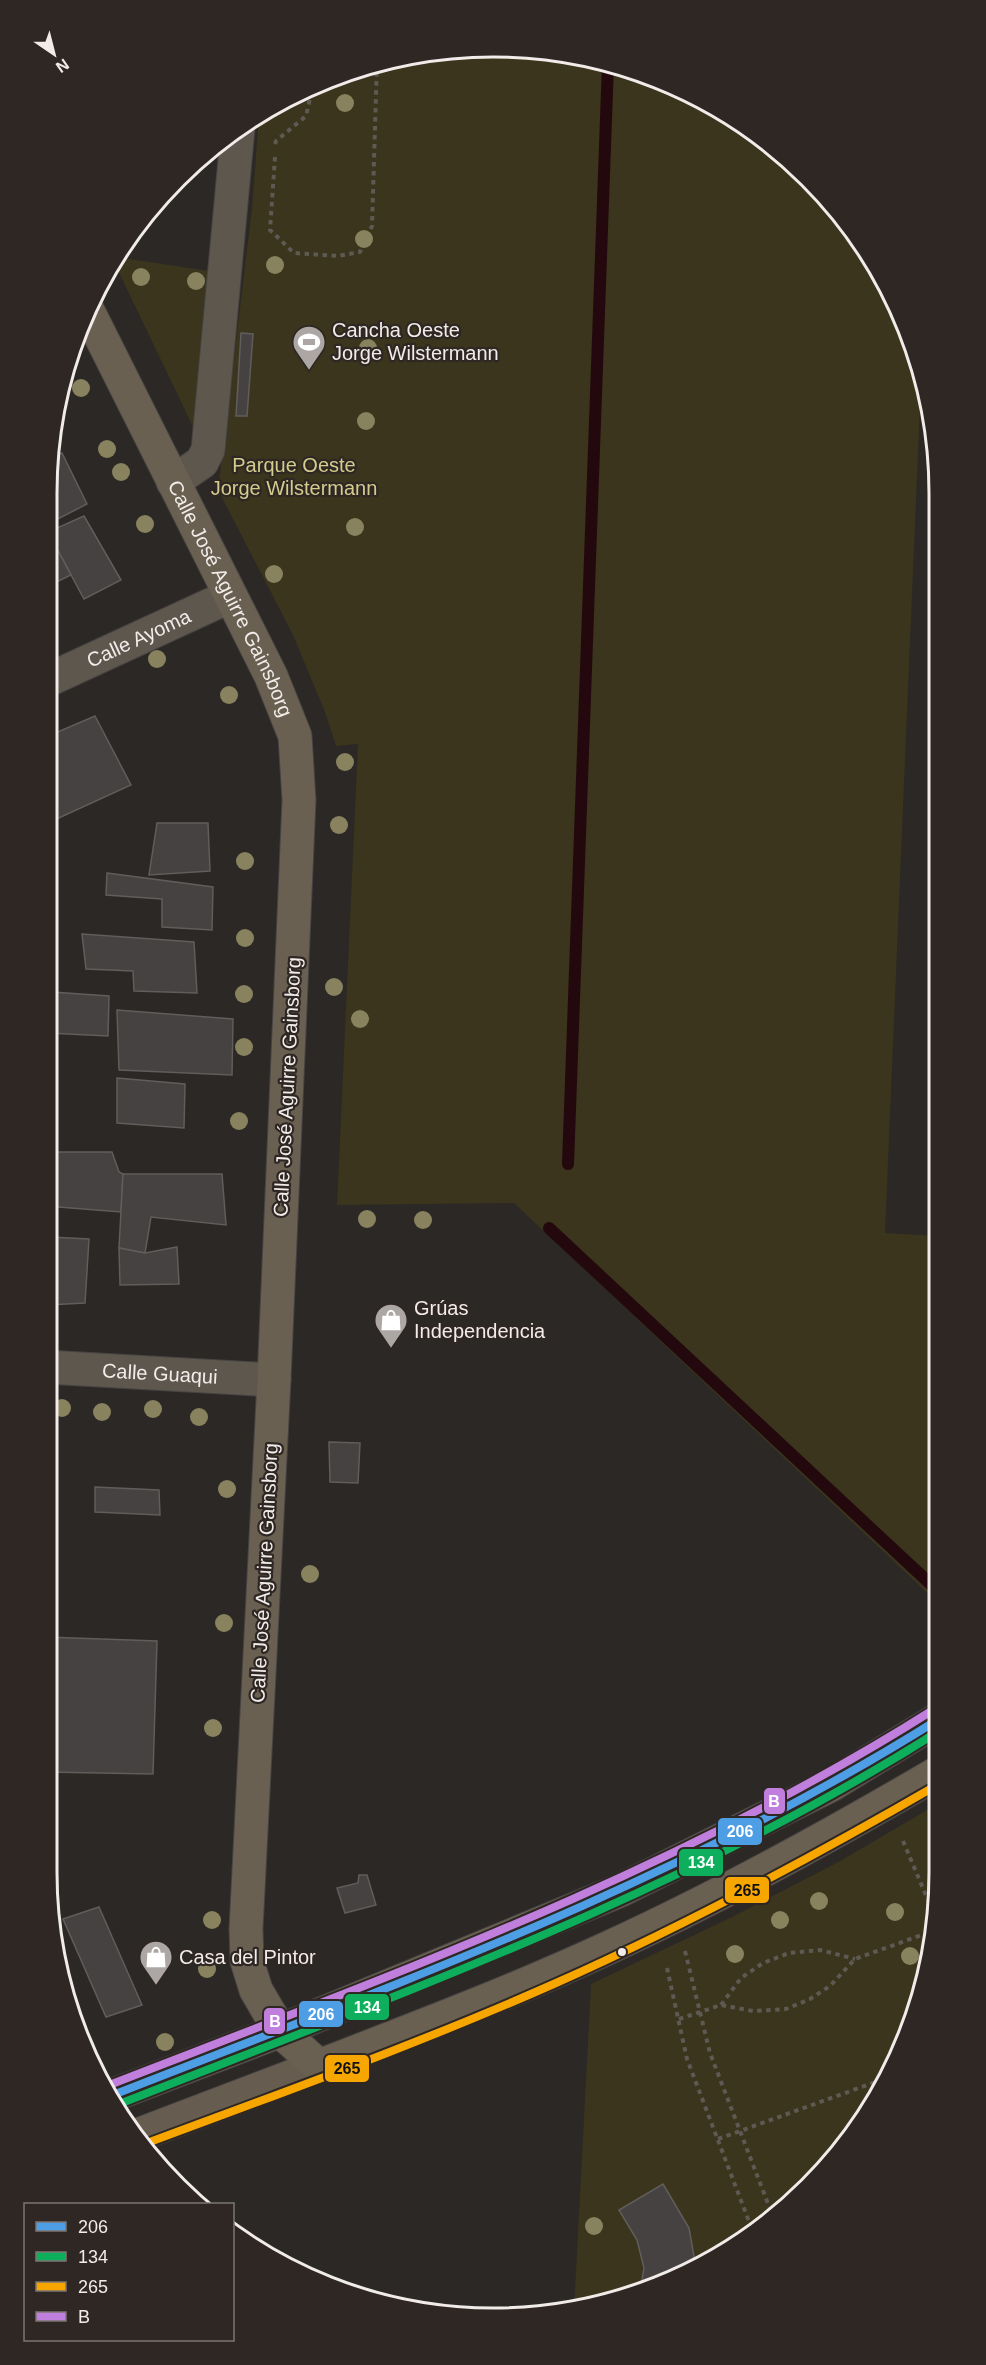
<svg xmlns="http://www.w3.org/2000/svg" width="986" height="2365" viewBox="0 0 986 2365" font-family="Helvetica,sans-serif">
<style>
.green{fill:#3a351c}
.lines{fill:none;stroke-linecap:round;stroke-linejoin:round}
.stream{stroke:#23080d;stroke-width:12}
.building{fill:#454241;stroke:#605d5b;stroke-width:1.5}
.minor-casing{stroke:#464342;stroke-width:35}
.primary-casing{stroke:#464342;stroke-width:35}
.trunk-casing{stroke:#464342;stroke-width:35}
.path{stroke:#5e5953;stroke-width:4;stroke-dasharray:4.5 4.5;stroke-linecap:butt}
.minor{stroke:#5d574e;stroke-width:33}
.primary{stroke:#665d50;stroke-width:33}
.trunk{stroke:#696052;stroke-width:33}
.bus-1-casing{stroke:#2e2723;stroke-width:12}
.bus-2-casing{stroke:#2e2723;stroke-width:12}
.bus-3-casing{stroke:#2e2723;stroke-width:12}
.bus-4-casing{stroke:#2e2723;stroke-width:12}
.bus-1{stroke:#4d9ee5;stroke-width:8}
.bus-2{stroke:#0daf5c;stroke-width:8}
.bus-3{stroke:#f7a600;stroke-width:8}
.bus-4{stroke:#c07fdc;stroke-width:8}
.tree{fill:#88825e}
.bus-dot{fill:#f1ece9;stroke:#2e2723;stroke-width:2}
.labels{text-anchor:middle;stroke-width:4.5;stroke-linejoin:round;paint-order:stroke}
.poi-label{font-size:20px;fill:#f1ece9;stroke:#2e2723;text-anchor:start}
.park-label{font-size:20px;fill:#d4cb8c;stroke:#2e2723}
.street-label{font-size:20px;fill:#f1ece9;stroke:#2e2723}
.rim{fill:none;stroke:#f1ece9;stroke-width:3}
.line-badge{stroke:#2e2723;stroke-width:2}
.badge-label{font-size:16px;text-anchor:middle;font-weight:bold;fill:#fff}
.pale-badge-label{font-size:16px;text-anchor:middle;font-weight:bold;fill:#111}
</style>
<rect width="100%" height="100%" fill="#2b2826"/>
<!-- green -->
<g class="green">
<polygon points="463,47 551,50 636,70 741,122 829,199 905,322 921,382 885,1233 938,1236 939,1604 514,1203 337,1205 358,744 336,746 325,712 293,635 218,490 252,208 259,116 295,93 377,62"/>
<polygon points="116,257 216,272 196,433 113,260"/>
<polygon points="939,1803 939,1872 916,2015 847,2144 741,2243 664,2284 574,2310 591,1984 730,1918 842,1860"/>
</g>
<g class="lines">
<!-- stream -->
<g class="stream">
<polyline points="568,1164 608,64"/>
<polyline points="549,1228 939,1592"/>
</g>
</g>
<!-- building -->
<g class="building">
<polygon points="241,333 253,334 247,416 236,416"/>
<polygon points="62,453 87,504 46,525 46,493 52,457"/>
<polygon points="84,516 121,580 84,599 48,532"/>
<polygon points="48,532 71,575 46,587 46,533"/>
<polygon points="95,716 131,785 50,822 46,815 46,737"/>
<polygon points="157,823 208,823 210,871 149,875"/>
<polygon points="107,873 213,887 212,930 162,927 162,899 106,895"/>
<polygon points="82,934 194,942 197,993 134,991 133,971 86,969"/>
<polygon points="52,992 109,996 108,1036 48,1033"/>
<polygon points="117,1010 233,1019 232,1075 119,1070"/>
<polygon points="117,1078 185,1084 184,1128 117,1123"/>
<polygon points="46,1108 53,1108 55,1152 112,1152 119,1172 123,1174 121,1212 46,1206"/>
<polygon points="123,1174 222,1174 226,1225 151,1217 145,1253 119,1248"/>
<polygon points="50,1237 89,1239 85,1303 47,1305"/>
<polygon points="177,1247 179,1284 120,1285 119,1248 145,1253"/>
<polygon points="329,1442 360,1443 358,1483 330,1482"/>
<polygon points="95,1487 159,1490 160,1515 95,1512"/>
<polygon points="46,1637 157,1641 153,1774 46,1772"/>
<polygon points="359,1875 367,1875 376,1905 345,1913 337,1888 358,1883"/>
<polygon points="99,1907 142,2005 106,2017 63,1919"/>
<polygon points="663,2184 689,2228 696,2267 664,2284 640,2292 644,2268 637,2240 619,2210"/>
</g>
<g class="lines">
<!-- minor casing -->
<g class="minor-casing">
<g id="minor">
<polyline points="173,482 202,462 208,450 238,128"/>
<path id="s1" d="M46,681L230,596"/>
<path id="s2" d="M46,1367L274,1380"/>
</g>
</g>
<!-- primary casing -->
<g class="primary-casing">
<g id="primary">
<polyline points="108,2097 280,2031"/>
<polyline points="135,2136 319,2066"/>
</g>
</g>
<!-- trunk casing -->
<g class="trunk-casing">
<g id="trunk">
<path id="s3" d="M88,311L271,676L295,736L299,800L274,1380L246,1929L247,1961L256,1990L280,2031L319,2066C417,2028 515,1991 610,1947C723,1895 832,1835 939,1772"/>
<polyline points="280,2031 621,1890 831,1785 939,1719"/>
</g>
</g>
<!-- path -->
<g class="path">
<polyline points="275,144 276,141 306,116 313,86"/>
<polyline points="275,157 270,230 294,253 338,256 360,252 372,226 377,62"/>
<polyline points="903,1841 933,1912"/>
<polyline points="685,1951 710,2053 772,2214"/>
<polyline points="667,1968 687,2059 753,2232"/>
<polyline points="721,2005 741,1978 763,1963 789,1953 820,1950 855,1959"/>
<polyline points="679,2019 721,2005 753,2011 786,2009 810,1999 830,1986 855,1959 930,1932"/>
<polyline points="718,2139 881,2080"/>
</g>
<!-- minor -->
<use href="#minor" class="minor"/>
<!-- primary -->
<use href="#primary" class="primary"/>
<!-- trunk -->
<use href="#trunk" class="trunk"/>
<!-- bus-1 casing -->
<g class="bus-1-casing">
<path id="bus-1" d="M108,2097C391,1986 681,1882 939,1719"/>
</g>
<!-- bus-2 casing -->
<g class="bus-2-casing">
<path id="bus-2" d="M114,2106C394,1996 684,1893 939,1731"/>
</g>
<!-- bus-3 casing -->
<g class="bus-3-casing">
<path id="bus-3" d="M142,2145C281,2093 421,2043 556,1983C688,1924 815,1856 939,1784"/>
</g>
<!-- bus-4 casing -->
<g class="bus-4-casing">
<path id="bus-4" d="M104,2087C387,1977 676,1873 933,1710"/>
</g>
<!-- bus-1 -->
<use href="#bus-1" class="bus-1"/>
<!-- bus-2 -->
<use href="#bus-2" class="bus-2"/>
<!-- bus-3 -->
<use href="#bus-3" class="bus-3"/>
<!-- bus-4 -->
<use href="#bus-4" class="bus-4"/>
</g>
<!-- trees -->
<g class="tree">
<circle cx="345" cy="103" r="9"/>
<circle cx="364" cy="239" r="9"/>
<circle cx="275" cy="265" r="9"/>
<circle cx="141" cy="277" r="9"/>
<circle cx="196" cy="281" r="9"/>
<circle cx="368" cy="348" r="9"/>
<circle cx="81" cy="388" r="9"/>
<circle cx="366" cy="421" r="9"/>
<circle cx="107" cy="449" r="9"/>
<circle cx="121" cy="472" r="9"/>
<circle cx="145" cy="524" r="9"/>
<circle cx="355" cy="527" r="9"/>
<circle cx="274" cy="574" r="9"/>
<circle cx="157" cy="659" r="9"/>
<circle cx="229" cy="695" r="9"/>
<circle cx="345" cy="762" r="9"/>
<circle cx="339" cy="825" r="9"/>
<circle cx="245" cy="861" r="9"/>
<circle cx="245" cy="938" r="9"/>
<circle cx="334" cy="987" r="9"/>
<circle cx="244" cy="994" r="9"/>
<circle cx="360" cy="1019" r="9"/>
<circle cx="244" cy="1047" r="9"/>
<circle cx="239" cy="1121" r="9"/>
<circle cx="367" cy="1219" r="9"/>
<circle cx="423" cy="1220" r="9"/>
<circle cx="62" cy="1408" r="9"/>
<circle cx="153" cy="1409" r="9"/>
<circle cx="102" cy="1412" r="9"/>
<circle cx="199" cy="1417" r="9"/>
<circle cx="227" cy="1489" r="9"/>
<circle cx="310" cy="1574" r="9"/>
<circle cx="224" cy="1623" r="9"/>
<circle cx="213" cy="1728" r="9"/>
<circle cx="819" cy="1901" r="9"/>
<circle cx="895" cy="1912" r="9"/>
<circle cx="212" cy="1920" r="9"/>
<circle cx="780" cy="1920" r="9"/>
<circle cx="735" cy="1954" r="9"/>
<circle cx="910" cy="1956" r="9"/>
<circle cx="207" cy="1969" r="9"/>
<circle cx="165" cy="2042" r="9"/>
<circle cx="594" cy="2226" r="9"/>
</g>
<!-- icons -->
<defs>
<g id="stadium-pin" transform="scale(1.725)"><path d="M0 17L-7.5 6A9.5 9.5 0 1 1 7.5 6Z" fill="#aca7a5" stroke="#2e2723"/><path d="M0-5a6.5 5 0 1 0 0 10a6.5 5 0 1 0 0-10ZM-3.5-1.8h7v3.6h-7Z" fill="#fff"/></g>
<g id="shop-pin" transform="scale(1.725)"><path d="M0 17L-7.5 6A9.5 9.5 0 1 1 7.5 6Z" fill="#aca7a5" stroke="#2e2723"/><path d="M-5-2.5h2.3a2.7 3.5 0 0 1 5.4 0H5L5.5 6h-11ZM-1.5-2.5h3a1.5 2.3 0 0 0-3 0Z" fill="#fff"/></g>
</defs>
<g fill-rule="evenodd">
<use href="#stadium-pin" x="309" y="342"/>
<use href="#shop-pin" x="391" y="1320"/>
<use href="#shop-pin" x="156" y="1957"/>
</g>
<!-- markers -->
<circle class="bus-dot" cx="622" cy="1952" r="5"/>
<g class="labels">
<!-- poi labels -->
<g class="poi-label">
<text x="332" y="337">Cancha Oeste<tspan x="332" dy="23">Jorge Wilstermann</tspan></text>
<text x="414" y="1315">Grúas<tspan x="414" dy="23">Independencia</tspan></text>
<text x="179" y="1964">Casa del Pintor</text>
</g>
<!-- park labels -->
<g class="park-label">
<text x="294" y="472">Parque Oeste<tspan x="294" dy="23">Jorge Wilstermann</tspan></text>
</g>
<!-- street labels -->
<g class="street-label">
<text dy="7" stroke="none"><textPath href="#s3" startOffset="321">Calle José Aguirre Gainsborg</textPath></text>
<text dy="7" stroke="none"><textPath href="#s1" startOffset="102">Calle Ayoma</textPath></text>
<text transform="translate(287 1087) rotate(-87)" y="7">Calle José Aguirre Gainsborg</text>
<text dy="7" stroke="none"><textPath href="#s2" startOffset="114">Calle Guaqui</textPath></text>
<text transform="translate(264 1573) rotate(-87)" y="7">Calle José Aguirre Gainsborg</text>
</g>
</g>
<!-- crop -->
<path d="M0 0H986V2365H0ZM493 57H493A436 436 0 0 1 929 493V1872A436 436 0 0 1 493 2308H493A436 436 0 0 1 57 1872V493A436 436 0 0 1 493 57Z" fill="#2e2723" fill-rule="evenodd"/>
<path class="rim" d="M493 57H493A436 436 0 0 1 929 493V1872A436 436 0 0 1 493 2308H493A436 436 0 0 1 57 1872V493A436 436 0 0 1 493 57Z"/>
<g class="line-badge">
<rect x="763" y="1787" width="23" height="28" rx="6" fill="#c07fdc"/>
<rect x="717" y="1817" width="46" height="29" rx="6" fill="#4d9ee5"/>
<rect x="678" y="1848" width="46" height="29" rx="6" fill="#0daf5c"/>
<rect x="724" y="1876" width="46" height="28" rx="6" fill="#f7a600"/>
<rect x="344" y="1993" width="46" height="28" rx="6" fill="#0daf5c"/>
<rect x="298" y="2000" width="46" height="28" rx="6" fill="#4d9ee5"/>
<rect x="263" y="2007" width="23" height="28" rx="6" fill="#c07fdc"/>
<rect x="324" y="2054" width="46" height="29" rx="6" fill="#f7a600"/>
</g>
<g class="badge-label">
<text x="774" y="1807">B</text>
<text x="740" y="1837">206</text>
<text x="701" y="1868">134</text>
<text x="367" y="2013">134</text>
<text x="321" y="2020">206</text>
<text x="275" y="2027">B</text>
</g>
<g class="pale-badge-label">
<text x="747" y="1896">265</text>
<text x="347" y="2074">265</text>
</g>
<!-- legend -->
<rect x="24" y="2203" width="210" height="138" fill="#2e2723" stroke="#7c7672" stroke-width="1.5"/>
<rect x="36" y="2222" width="30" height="9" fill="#4d9ee5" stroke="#7c7672" stroke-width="1.5"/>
<text x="78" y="2233" font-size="18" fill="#f1ece9">206</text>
<rect x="36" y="2252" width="30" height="9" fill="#0daf5c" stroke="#7c7672" stroke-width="1.5"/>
<text x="78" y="2263" font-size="18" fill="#f1ece9">134</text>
<rect x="36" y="2282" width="30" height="9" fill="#f7a600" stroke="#7c7672" stroke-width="1.5"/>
<text x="78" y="2293" font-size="18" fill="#f1ece9">265</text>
<rect x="36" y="2312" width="30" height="9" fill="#c07fdc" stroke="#7c7672" stroke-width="1.5"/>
<text x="78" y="2323" font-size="18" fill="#f1ece9">B</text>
<!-- north arrow -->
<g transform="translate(54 54) rotate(145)" stroke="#2e2723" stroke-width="4.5" paint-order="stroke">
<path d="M0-4.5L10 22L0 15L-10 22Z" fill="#f1ece9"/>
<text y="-9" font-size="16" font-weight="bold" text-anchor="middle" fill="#f1ece9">N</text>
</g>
</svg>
